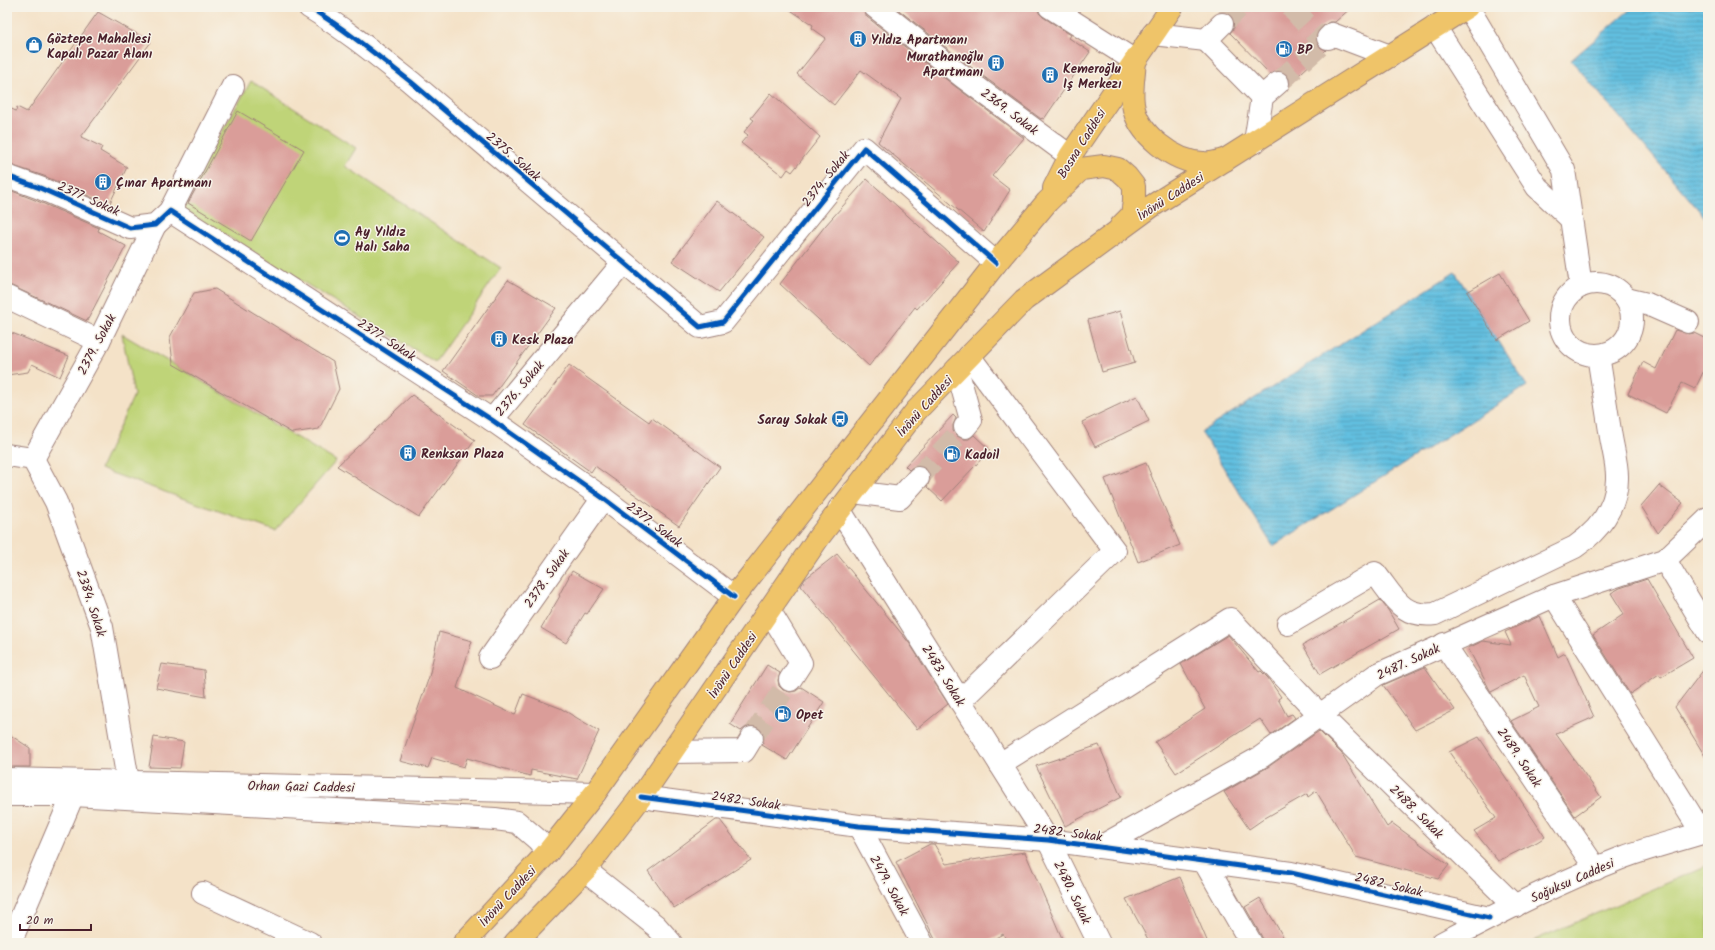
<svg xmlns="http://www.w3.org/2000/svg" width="1715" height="950" viewBox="0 0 1715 950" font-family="Kalam,sans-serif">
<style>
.green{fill:#bfd478;stroke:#847a52}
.water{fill:url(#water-rules);stroke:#566f86}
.building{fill:#da9d99}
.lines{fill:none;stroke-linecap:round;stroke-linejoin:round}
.minor-tunnel{stroke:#d2bba9;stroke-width:22;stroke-dasharray:22 11;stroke-linecap:butt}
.minor-casing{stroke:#9f807a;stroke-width:24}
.major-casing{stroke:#9f807a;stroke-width:24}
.minor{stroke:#fff;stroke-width:22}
.major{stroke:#efc469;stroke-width:22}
.cycleway-casing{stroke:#f7f3e8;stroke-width:8}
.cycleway{stroke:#0057b8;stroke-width:5}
.labels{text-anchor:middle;stroke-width:3;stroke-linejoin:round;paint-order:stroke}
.poi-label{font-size:13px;font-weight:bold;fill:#4a1f2b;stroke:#f7f3e8;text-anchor:start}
.street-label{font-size:13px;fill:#4a1f2b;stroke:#f7f3e8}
</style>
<defs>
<pattern id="water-rules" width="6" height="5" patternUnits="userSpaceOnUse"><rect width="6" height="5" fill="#62bfe0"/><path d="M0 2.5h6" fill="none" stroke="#539bb6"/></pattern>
</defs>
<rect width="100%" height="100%" fill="#f7f3e8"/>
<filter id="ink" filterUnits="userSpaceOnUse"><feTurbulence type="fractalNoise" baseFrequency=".025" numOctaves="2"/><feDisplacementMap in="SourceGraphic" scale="8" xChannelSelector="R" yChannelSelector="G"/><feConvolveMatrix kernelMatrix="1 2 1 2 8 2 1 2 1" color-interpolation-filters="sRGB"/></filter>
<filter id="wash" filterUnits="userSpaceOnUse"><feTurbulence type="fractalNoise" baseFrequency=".012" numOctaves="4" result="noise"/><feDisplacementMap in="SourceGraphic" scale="16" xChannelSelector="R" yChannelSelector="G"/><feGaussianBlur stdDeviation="0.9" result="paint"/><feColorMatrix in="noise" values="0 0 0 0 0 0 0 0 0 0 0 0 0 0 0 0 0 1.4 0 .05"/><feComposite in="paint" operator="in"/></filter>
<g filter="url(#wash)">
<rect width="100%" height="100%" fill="#f4e2c8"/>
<!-- green -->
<g class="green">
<polygon points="251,81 356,148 345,166 501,268 435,362 179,207"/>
<polygon points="122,334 336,461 275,531 100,469 134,395"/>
<polygon points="1708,865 1708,943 1528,943"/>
</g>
<!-- water -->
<g class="water">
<polygon points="1633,7 1708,7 1708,221 1571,60"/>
<polygon points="1455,272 1527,386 1273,546 1201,432"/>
</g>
<g id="blocks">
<!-- building -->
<g class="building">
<polygon points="786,7 863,7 864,12 867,17 956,87 1024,138 992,176 1010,190 984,232 878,142 901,99 861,70 834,105 797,74 826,38 812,28 813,25"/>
<polygon points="895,7 1038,7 1039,13 1043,17 1071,35 1069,38 1090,52 1044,119 1042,118 1041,119 971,67"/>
<polygon points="1233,7 1352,7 1335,22 1329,22 1319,29 1316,35 1316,42 1319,47 1326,50 1290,83 1288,75 1282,71 1276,71 1270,74 1230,33 1234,28 1234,21 1231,15 1227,13"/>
<polygon points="98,12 151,42 81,137 102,147 100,151 127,167 109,205 44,176 7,164 7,107 16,111 17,107 27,112"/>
<polygon points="771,93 820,137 792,172 788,169 783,176 741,143 748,135 744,132 754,120 751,118"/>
<polygon points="238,111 304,150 251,241 188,203"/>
<polygon points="867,179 959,262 917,309 915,307 869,366 780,284 825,226"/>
<polygon points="7,189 35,200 99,228 98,231 126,246 87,321 12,286 7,285"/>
<polygon points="717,201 764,237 719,292 672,261"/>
<polygon points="1500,273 1529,321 1497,340 1467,292"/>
<polygon points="508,280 556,308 492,396 479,396 443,371"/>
<polygon points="215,289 333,362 339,389 319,429 292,433 173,364 170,337 194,293"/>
<polygon points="1120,311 1135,363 1102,372 1088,320"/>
<polygon points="1675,330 1689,334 1694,333 1708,340 1708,362 1695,389 1682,383 1666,413 1628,394 1643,362 1656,369"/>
<polygon points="7,331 69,356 60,377 32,364 28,372 7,375"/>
<polygon points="569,365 649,422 652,418 720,467 679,526 595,466 591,472 525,425"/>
<polygon points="412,395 475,440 419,517 337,466"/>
<polygon points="1137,396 1149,421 1095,447 1082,422"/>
<polygon points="953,415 956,418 953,425 953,431 957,436 963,439 969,439 974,435 990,450 942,501 927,487 930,480 930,474 927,469 920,466 914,466 909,470 905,466"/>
<polygon points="1146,463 1180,545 1138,562 1105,479"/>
<polygon points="1659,485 1683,503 1658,533 1641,506"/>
<polygon points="837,554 910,644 948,704 917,729 801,586 805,579"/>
<polygon points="572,571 604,589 587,614 585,613 566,643 541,628 560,596 559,595"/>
<polygon points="1647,579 1693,658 1661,677 1659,674 1630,694 1593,635 1624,614 1611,593 1620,588"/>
<polygon points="1380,600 1388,610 1399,629 1320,674 1303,645"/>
<polygon points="1540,616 1558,657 1565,653 1594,717 1556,734 1601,797 1575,816 1511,721 1539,707 1524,675 1491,692 1468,648 1483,641 1511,645 1505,632"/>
<polygon points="439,632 472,641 457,688 515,715 523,694 560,708 599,731 577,779 531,770 530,776 467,758 464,767 432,758 428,768 400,761 429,677"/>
<polygon points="1228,635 1259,672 1261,671 1268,678 1281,697 1278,699 1287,716 1292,714 1295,718 1271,735 1260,719 1176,773 1155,742 1205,709 1181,664"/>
<polygon points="162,664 204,670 206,697 156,688"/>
<polygon points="1708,664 1708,761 1675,707"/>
<polygon points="767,665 780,673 778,680 779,686 783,690 790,692 796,691 801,687 824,702 787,760 762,745 764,738 763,732 759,728 752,726 746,727 741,731 730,724"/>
<polygon points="1425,667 1455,710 1415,730 1383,685"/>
<polygon points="1319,731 1342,754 1387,827 1392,823 1449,865 1438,879 1356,857 1316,791 1308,797 1307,794 1265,818 1249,829 1224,792 1268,767"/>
<polygon points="7,733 30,748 30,767 7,767"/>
<polygon points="154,737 184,742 180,768 149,767"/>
<polygon points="1479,737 1545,837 1537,842 1498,861 1474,831 1496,818 1449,752"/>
<polygon points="1099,745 1121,797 1065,826 1036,766"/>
<polygon points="716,820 720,820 751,860 674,908 648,871"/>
<polygon points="930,844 934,844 946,864 1025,852 1064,943 1008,943 1003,934 986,943 937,943 896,862"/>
<polygon points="1180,877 1208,943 1150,943 1126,899"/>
<polygon points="1260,898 1287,943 1263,943 1262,937 1245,907"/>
</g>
</g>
</g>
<g filter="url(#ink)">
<use href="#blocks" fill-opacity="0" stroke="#9f807a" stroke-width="1"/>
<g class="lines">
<!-- minor-tunnel -->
<g class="minor-tunnel">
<polyline points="1291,7 1323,42"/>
<polyline points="1222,24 1239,7"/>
<polyline points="1278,83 1328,38"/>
<polyline points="918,478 965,427"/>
<polyline points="752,738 790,680"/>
</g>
<!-- minor casing -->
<g class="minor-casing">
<g id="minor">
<path d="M309,7C345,29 378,56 411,82L700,327L723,322L864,148L996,263"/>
<polyline points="875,7 963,77 1070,156"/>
<polyline points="1050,7 1135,61"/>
<polyline points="1468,7 1564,170 1581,286"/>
<polyline points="1435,27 1537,187 1570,218"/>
<polyline points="1153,34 1206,40 1222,24"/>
<polyline points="1328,38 1332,34 1390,56"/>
<polyline points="1206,40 1262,97"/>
<polyline points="1255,142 1262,97 1278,83"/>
<polyline points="7,176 40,188 130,228 155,225 170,211 492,420 603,498 734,597"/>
<polyline points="170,211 233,86"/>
<circle cx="1596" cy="319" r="36"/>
<polyline points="7,297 99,341"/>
<polyline points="1626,299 1647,304 1688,322"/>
<polyline points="957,369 971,420 965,427"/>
<polyline points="492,420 623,263"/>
<polyline points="7,455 33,459 56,502 102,627 128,781"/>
<polyline points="33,459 99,341 155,225"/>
<polyline points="853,492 900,498 918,478"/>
<polyline points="839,509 1048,840 1099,943"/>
<polyline points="1665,560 1708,632"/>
<polyline points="1554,596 1702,833"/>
<polyline points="769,610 801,663 790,680"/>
<path d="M1288,624L1375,573C1394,597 1401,618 1435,614L1575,547C1598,531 1618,507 1617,476C1617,462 1612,446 1610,431C1606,406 1602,380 1598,355"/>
<polyline points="1444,644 1596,869"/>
<polyline points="490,658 603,498"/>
<polyline points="960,701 1115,551 969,356"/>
<polyline points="672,752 744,751 752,738"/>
<polyline points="1000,764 1230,619 1320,715 1515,906"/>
<polyline points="7,779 595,793"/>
<polyline points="7,795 73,795 495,819 517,822 538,840 548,852"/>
<polyline points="641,797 859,826 1048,840 1291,873 1489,918"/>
<polyline points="859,826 922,943"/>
<polyline points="1100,847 1261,757 1376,675 1554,596 1665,560 1708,519"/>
<polyline points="1204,861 1251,943"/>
<polyline points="585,870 656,926 671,943"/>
<polyline points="203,893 310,943"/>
<polyline points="10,943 73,795"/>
<path d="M1442,943C1501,912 1561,881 1624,857C1651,847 1680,840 1708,831"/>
</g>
</g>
<!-- major casing -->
<g class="major-casing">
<g id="major">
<path d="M1135,61C1134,74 1131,90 1133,104C1137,134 1174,162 1203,163C1210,164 1218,161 1225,160"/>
<polyline points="1054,188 1070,156 1172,7"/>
<polyline points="464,943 548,852 595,793 734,597 996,263 1047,202 1081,169 1104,166 1118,169 1127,177 1134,186 1134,201 1132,215 1121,226"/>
<polyline points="515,943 585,870 641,797 819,537 916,411 1024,300 1152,206 1467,7"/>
</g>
</g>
<!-- minor -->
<use href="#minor" class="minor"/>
<!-- major -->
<use href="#major" class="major"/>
<!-- cycleway casing -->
<g class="cycleway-casing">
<g id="cycleway">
<path d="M309,7C345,29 378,56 411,82L700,327L723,322L864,148L996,263"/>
<polyline points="7,176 40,188 130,228 155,225 170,211 492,420 603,498 734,597"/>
<polyline points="641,797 859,826 1048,840 1291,873 1489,918"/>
</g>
</g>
<!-- cycleway -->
<use href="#cycleway" class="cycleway"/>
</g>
</g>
<!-- icons -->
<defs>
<g id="building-disc" transform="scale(0.9)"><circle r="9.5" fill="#1f6fb2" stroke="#f7f3e8"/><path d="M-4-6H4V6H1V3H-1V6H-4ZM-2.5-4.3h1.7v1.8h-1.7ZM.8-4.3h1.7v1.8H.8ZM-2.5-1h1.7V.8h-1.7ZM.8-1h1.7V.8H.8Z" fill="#fff"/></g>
<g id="shop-disc" transform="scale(0.9)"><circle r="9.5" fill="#1f6fb2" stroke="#f7f3e8"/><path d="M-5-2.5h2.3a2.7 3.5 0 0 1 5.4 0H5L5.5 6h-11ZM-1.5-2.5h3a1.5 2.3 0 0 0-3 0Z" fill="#fff"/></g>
<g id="fuel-disc" transform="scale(0.9)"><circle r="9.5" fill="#1f6fb2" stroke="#f7f3e8"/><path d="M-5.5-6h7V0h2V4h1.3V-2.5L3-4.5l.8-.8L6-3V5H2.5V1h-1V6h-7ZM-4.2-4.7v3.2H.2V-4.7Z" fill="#fff"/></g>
<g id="stadium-disc" transform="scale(0.9)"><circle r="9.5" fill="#1f6fb2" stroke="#f7f3e8"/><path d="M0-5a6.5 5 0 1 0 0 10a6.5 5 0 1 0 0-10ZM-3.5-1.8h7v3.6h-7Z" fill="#fff"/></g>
<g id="bus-disc" transform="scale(0.9)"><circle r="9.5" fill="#1f6fb2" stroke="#f7f3e8"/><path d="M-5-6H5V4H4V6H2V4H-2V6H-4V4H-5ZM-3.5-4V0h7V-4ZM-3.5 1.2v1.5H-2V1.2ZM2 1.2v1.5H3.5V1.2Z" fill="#fff"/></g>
</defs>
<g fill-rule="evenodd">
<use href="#building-disc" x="858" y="39"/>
<use href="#shop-disc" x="34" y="45"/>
<use href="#fuel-disc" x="1284" y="49"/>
<use href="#building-disc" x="996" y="63"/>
<use href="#building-disc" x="1050" y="75"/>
<use href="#building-disc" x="103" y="182"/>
<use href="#stadium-disc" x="342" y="238"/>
<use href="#building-disc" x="499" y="339"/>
<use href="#bus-disc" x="840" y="419"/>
<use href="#building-disc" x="408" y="453"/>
<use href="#fuel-disc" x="952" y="454"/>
<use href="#fuel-disc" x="783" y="714"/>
</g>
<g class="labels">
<!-- poi labels -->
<g class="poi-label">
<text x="47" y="43">Göztepe Mahallesi<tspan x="47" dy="15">Kapalı Pazar Alanı</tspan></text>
<text x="871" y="44">Yıldız Apartmanı</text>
<text x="1297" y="54">BP</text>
<text x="983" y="61" text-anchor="end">Murathanoğlu<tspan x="983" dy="15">Apartmanı</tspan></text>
<text x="1063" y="73">Kemeroğlu<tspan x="1063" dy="15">Iş Merkezı</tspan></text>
<text x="116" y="187">Çınar Apartmanı</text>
<text x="355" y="236">Ay Yıldız<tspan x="355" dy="15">Halı Saha</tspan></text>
<text x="512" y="344">Kesk Plaza</text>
<text x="827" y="424" text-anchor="end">Saray Sokak</text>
<text x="421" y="458">Renksan Plaza</text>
<text x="965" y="459">Kadoil</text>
<text x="796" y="719">Opet</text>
</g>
<!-- street labels -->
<g class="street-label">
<text transform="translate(1010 111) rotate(37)" y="5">2369. Sokak</text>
<text transform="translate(1081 143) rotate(-58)" y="5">Bosna Caddesi</text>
<text transform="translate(514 156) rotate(41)" y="5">2375. Sokak</text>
<text transform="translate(825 178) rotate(-51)" y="5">2374. Sokak</text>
<text transform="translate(1170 196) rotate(-33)" y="5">İnönü Caddesi</text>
<text transform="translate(89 198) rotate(24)" y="5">2377. Sokak</text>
<text transform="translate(387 339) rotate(33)" y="5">2377. Sokak</text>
<text transform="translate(96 344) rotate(-62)" y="5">2379. Sokak</text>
<text transform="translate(519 388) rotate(-50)" y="5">2376. Sokak</text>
<text transform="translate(924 406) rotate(-48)" y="5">İnönü Caddesi</text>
<text transform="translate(655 524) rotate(37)" y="5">2377. Sokak</text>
<text transform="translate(546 578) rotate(-55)" y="5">2378. Sokak</text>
<text transform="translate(92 603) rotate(72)" y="5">2384. Sokak</text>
<text transform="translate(1408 661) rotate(-25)" y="5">2487. Sokak</text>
<text transform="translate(732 665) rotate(-56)" y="5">İnönü Caddesi</text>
<text transform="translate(944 675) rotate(58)" y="5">2483. Sokak</text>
<text transform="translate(1520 757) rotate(56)" y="5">2489. Sokak</text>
<text transform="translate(301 786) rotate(1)" y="5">Orhan Gazi Caddesi</text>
<text transform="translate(746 800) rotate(8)" y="5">2482. Sokak</text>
<text transform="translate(1417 811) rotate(45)" y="5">2488. Sokak</text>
<text transform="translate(1068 832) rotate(7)" y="5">2482. Sokak</text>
<text transform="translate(1572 880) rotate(-24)" y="5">Soğuksu Caddesi</text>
<text transform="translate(1389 884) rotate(13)" y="5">2482. Sokak</text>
<text transform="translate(890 885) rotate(61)" y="5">2479. Sokak</text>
<text transform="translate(1073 892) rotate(64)" y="5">2480. Sokak</text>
<text transform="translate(507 896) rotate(-47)" y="5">İnönü Caddesi</text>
</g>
</g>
<!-- margin -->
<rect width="1715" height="950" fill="none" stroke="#f7f3e8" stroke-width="24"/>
<!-- scale -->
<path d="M20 924v6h71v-6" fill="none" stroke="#4a1f2b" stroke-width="2"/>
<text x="26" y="924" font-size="12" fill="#4a1f2b" stroke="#f7f3e8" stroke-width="3" paint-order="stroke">20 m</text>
</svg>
